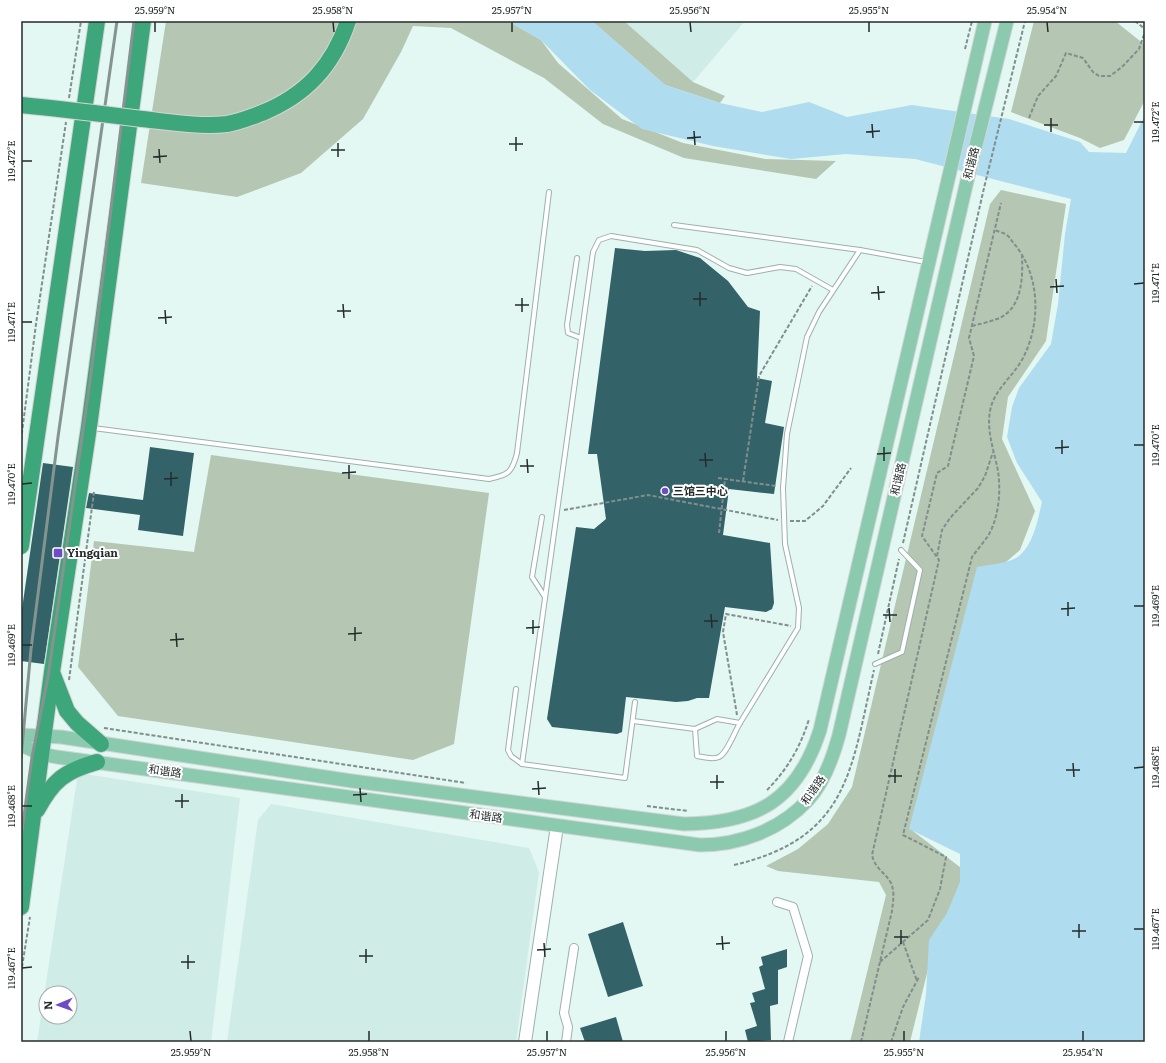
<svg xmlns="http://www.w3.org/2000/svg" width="1166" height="1063" viewBox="0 0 1166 1063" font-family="Literata,'Noto Sans SC',serif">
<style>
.built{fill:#cfece7;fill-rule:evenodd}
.green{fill:#b5c7b2}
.water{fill:#b0dcf0}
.building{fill:#336369}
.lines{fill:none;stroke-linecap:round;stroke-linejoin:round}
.lane-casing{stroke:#9db0ad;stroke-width:6}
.street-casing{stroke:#9db0ad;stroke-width:10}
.secondary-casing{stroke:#9db0ad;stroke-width:14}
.primary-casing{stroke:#d3d5d5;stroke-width:15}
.highway-casing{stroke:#d3d5d5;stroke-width:18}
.path{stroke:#818e8c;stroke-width:2;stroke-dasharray:4 2;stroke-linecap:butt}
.lane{stroke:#fff;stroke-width:4}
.street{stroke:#fff;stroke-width:8}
.secondary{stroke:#fff;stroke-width:12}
.primary{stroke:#8bcaaf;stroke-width:13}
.highway{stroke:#3da67a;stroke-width:16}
.rail{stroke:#869491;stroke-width:3}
.highway-bridge-casing{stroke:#d3d5d5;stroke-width:18;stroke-linecap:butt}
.path-bridge{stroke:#818e8c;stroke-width:2;stroke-dasharray:4 2;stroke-linecap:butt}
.highway-bridge{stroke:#3da67a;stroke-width:16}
.ticks{fill:none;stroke:#242c2b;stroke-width:1.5}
.poi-dot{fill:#6f4bc4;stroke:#fff;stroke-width:1.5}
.labels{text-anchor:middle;stroke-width:4;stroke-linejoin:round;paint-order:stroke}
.street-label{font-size:11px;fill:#242c2b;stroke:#fff}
.poi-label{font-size:11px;font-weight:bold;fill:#242c2b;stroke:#fff;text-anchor:start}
.neatline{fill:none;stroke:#242c2b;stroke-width:1.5}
.ticks-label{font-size:10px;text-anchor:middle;fill:#242c2b}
</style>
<rect width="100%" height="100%" fill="#e3f7f3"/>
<!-- built -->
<g class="built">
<polygon points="624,21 745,21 693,82"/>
<path d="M78,773L240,798L211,1042H37ZM46,993H70V1017H46Z"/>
<polygon points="271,804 529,848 539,872 516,1042 227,1042 258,820"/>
</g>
<!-- green -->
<g class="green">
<polygon points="166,21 508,21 541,40 558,63 622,119 683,143 765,159 836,161 816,179 684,158 603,124 544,78 451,28 413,26 401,52 363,119 301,173 237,197 141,183"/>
<polygon points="592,21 624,21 693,82 725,96 720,103 665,85"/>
<polygon points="1034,21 1115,21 1145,45 1145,100 1124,140 1100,148 1080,138 1011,112"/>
<polygon points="1001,190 1066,204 1046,341 1008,397 1002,439 1035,511 1020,550 980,584 913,831 965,871 933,949 910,1042 850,1042 886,895 879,882 778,871 766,866 798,849 828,824 852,787 990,204"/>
<polygon points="211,455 489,493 454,744 413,760 118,716 78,667 94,541 194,552"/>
</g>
<!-- water -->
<path class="water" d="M508,21H592L665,85L720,103L762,112L809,102L847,117L912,105L1009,119L1080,142L1089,152L1126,153L1145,115V1042H919L926,994L929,940L947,913L960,882V854L909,829L977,567C987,565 1008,563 1016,558C1033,548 1038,519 1042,502L1017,463L1007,437L1012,407L1019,388L1051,344L1058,304L1065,234L1071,199L915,159L846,154L791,159L713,146L642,129L590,90L541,40Z"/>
<!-- building -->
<g class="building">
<polygon points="615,248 645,251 676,250 700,258 728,281 748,307 760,311 757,378 772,381 765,423 784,427 774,494 729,489 723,535 770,543 774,603 772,609 766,612 725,607 709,698 697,698 688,701 676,702 626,697 622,732 617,734 552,727 547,719 576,527 594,529 606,519 597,454 588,454"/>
<polygon points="150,447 194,453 183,536 138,530 140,515 86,508 89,493 143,500"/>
<polygon points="43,463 73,467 44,664 21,661 21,616"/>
<polygon points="623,922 643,986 608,997 588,934"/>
<polygon points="787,949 787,967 778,970 778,1004 770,1006 771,1040 748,1042 745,1030 757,1026 750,1003 755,1002 752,993 765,989 759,967 763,965 761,957"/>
<polygon points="616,1017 623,1042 585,1042 580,1028"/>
</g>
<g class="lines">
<!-- lane casing -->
<g class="lane-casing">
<g id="lane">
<polyline points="674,225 860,250 926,262"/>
<polyline points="577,258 567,325 568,333 581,338"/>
<path d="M93,428L489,479C508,475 512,473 517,453L549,192"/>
<polyline points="542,517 532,577 545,597"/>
<polyline points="875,664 902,652 920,570 901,550"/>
<polyline points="516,689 508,750 511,756 522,764"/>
<polyline points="635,702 625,778 522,764 593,252 599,240 611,236 697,250 729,268 747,273 780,267 796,269 833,290"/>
<polyline points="633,721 695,729 717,719 740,723 798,628 799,608 785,544 783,488 787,434 807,337 819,312 860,250"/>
<path d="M695,729L697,756C703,757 713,760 719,757C727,753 735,731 740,723"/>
</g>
</g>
<!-- street casing -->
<g class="street-casing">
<g id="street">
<polyline points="777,902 793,907 808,956 788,1042"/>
<polyline points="566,1042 568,1027 564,1013 574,948"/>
</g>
</g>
<!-- secondary casing -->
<g class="secondary-casing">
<polyline id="secondary" points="525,1042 557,826"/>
</g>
<!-- primary casing -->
<g class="primary-casing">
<g id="primary">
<path d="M21,735L61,737L352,781L684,824C755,823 797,802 820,730L985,21"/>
<path d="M21,745L41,754L57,757L700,845C740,845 780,830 808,800C824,783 833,757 839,735L967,181L1007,21"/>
</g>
</g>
<!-- highway casing -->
<g class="highway-casing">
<g id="highway">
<polyline points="21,546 97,21"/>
<polyline points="53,675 67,711 77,723 101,744"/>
<path d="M37,810C53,780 65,771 97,762"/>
<polyline points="21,907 52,672 89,427 143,21"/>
</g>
</g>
<!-- path -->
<g class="path">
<polyline points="1135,21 1145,29"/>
<polyline points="965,49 972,21"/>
<polyline points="69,98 81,21"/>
<polyline points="1029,118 1038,96 1056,76 1066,53 1083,58 1093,72 1099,76 1110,76 1122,67 1139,49 1145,32"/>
<path d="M972,326C980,324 989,322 997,319C1022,310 1023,278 1022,256"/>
<polyline points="21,440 36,324 66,122"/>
<polyline points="718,478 776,486"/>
<polyline points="743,481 759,376 812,286"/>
<polyline points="564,510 648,495 778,520"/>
<polyline points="790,521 805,521 823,506 851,468"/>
<polyline points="903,543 984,188 1025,21"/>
<polyline points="937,556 942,530 950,518 978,488 985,476 993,452"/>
<polyline points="878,654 899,559"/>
<polyline points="69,680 94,492"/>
<polyline points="737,715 723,632 726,614 791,626"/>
<polyline points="104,728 466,783"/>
<path d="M767,790C787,770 801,746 809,719"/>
<polyline points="647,806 688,811"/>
<path d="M734,865C849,838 851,770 874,670"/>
<polyline points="903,942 917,981"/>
<path d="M880,962L928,920L940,889L946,857L903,835L972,557C977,550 983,543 988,536C1000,516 1002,483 996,462C992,444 987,429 990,411C994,389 1013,377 1023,358C1041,323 1040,277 1016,246C1013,243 1011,239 1008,236C1005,233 999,232 995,230"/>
<polyline points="21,973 30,917"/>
<path d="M861,1042L892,911C893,902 895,892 891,883C885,872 875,869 872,855L939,560L922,536L937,473L948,466L974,356L969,338L1001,203"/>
<polyline points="891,1042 903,1007 919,977"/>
</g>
<!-- lane -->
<use href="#lane" class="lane"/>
<!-- street -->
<use href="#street" class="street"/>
<!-- secondary -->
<use href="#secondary" class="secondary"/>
<!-- primary -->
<use href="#primary" class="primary"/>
<!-- highway -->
<use href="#highway" class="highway"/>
<!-- rail -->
<g class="rail">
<polyline points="21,758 31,649 58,437 117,21"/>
<polyline points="21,838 32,757 48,677 90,381 134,21"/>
</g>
<!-- highway-bridge casing -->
<g class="highway-bridge-casing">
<path id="highway-bridge" d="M21,105C61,109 102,114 142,119C170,122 199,127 227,124C239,122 251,117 262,113C306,95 333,66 348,21"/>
</g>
<!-- path-bridge -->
<polyline class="path-bridge" points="719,533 725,479"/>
<!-- highway-bridge -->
<use href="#highway-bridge" class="highway-bridge"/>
</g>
<!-- ticks -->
<path class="ticks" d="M155,22V32M333,22L334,32M512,22V32M690,22L691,32M869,22V32M1047,22L1048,32M1051,118V132M1134,122H1144M872,124L873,138M1044,125H1058M694,131L695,145M866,132L880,131M516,137V151M687,138L701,137M338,143V157M509,144H523M159,149L160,163M331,150H345M153,157L167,156M22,161H32M1056,279L1057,293M1134,284L1144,283M878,286L879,300M1050,287L1064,286M700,292V306M871,293L885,292M522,298V312M693,299H707M343,304L344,318M515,305H529M165,310L166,324M337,311H351M158,318L172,317M22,322H32M1062,440V454M1134,445H1144M884,447V461M1055,448L1069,447M705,453L706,467M877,454L891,453M527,459L528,473M699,460H713M349,465V479M520,466H534M171,472V486M342,473L356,472M164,479L178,478M22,484L32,483M1068,602V616M1134,606H1144M889,608L890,622M1061,609L1075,608M711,614L712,628M883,615H897M533,620V634M704,621H718M355,627V641M526,628L540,627M176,633L177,647M348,634L362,633M170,640L184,639M22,645H32M1073,763L1074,777M1134,768L1144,767M895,769V783M1066,770H1080M717,775V789M888,776H902M538,781L539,795M710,782H724M360,788L361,802M532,789L546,788M182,794V808M353,795L367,794M175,801H189M22,806H32M1079,924V938M1134,929H1144M901,930V944M1072,931H1086M722,936L723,950M894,937H908M544,943L545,957M716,944L730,943M366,949V963M537,950L551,949M188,955V969M359,956H373M181,962H195M22,968L32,967M190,1031L191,1041M369,1031V1041M547,1031V1041M726,1031V1041M904,1031V1041M1083,1031V1041"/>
<!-- markers -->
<g class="poi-dot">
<circle cx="665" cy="491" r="4"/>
<rect x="53" y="548" width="10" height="10" rx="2"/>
</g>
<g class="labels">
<!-- street labels -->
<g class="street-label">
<text transform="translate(971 163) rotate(-76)" y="4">和谐路</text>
<text transform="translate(898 479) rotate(-77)" y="4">和谐路</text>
<text transform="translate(165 771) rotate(8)" y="4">和谐路</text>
<text transform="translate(813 790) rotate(-55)" y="4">和谐路</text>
<text transform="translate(486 816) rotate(8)" y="4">和谐路</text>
</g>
<!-- poi labels -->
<g class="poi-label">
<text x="673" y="495">三馆三中心</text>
<text x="67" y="557">Yingqian</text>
</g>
</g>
<!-- border -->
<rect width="1166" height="1063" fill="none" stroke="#ffffff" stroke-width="44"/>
<!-- north arrow -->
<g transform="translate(58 1005) rotate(268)"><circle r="19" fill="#ffffff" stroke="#a7abaa"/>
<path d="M0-3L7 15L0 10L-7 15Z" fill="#6f4bc4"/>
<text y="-6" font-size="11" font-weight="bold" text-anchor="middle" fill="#242c2b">N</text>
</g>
<rect x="22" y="22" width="1122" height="1019" class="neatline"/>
<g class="ticks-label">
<text x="155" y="14">25.959°N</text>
<text x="333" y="14">25.958°N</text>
<text x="512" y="14">25.957°N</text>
<text x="690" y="14">25.956°N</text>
<text x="869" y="14">25.955°N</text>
<text x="1047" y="14">25.954°N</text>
<text transform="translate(1155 122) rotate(-90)" y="4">119.472°E</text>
<text transform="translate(11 161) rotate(-90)" y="4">119.472°E</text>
<text transform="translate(1155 283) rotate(-90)" y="4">119.471°E</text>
<text transform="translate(11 322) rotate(-90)" y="4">119.471°E</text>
<text transform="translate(1155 445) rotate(-90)" y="4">119.470°E</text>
<text transform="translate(11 484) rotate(-90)" y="4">119.470°E</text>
<text transform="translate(1155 606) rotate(-90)" y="4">119.469°E</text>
<text transform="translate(11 645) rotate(-90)" y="4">119.469°E</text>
<text transform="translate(1155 767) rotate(-90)" y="4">119.468°E</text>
<text transform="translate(11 806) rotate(-90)" y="4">119.468°E</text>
<text transform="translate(1155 929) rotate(-90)" y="4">119.467°E</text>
<text transform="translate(11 968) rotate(-90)" y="4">119.467°E</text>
<text x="191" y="1056">25.959°N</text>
<text x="369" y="1056">25.958°N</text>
<text x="547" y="1056">25.957°N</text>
<text x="726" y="1056">25.956°N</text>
<text x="904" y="1056">25.955°N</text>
<text x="1083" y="1056">25.954°N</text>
</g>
</svg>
